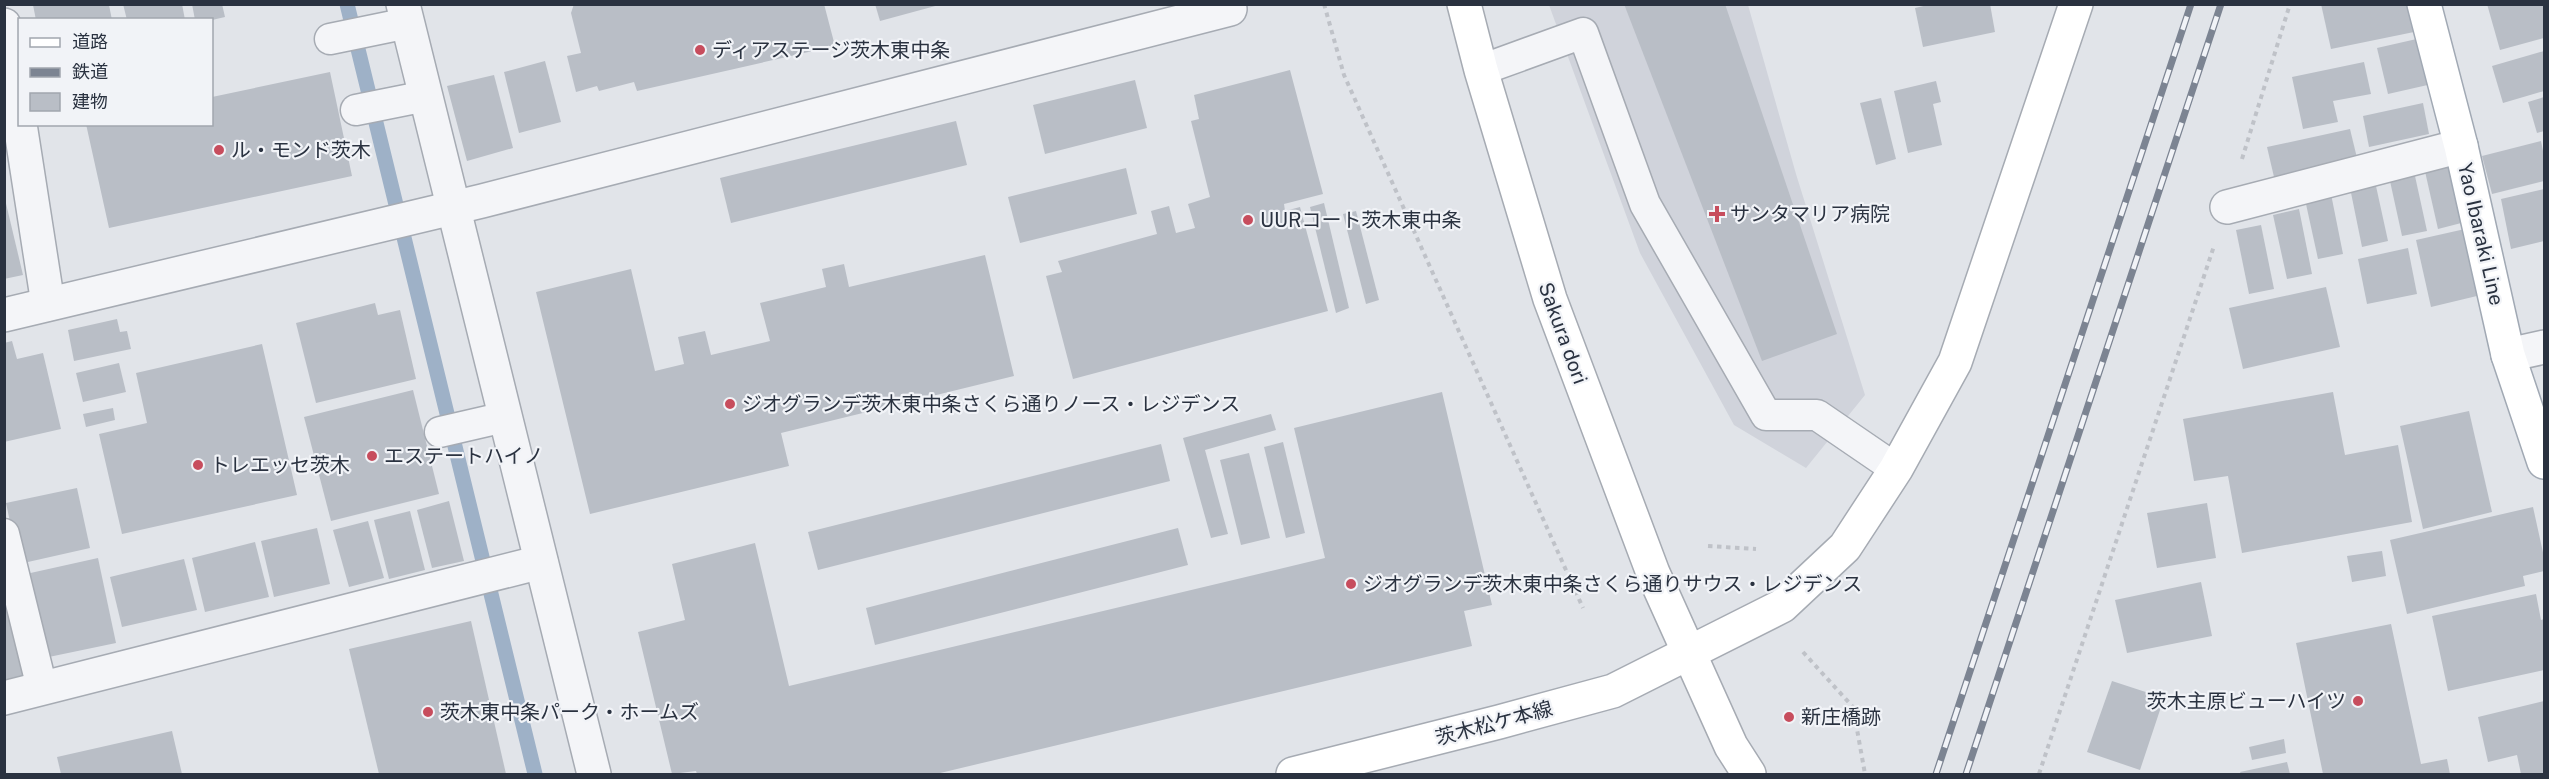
<svg xmlns="http://www.w3.org/2000/svg" width="2549" height="779" viewBox="0 0 2549 779" font-family="'Public Sans','Noto Sans JP',sans-serif">
<style>
.built{fill:#d0d3db}
.lines{fill:none;stroke-linecap:round;stroke-linejoin:round}
.stream{stroke:#9eb1c7;stroke-width:15}
.building{fill:#b9bec6}
.lane-casing{stroke:#a6abb3;stroke-width:33}
.street-casing{stroke:#a6abb3;stroke-width:36}
.secondary-casing{stroke:#a6abb3;stroke-width:36}
.primary-casing{stroke:#a1a9b4;stroke-width:36}
.path{stroke:#bfc2c8;stroke-width:4;stroke-dasharray:4.5 4.5;stroke-linecap:butt}
.lane{stroke:#f4f5f8;stroke-width:30}
.street{stroke:#f4f5f8;stroke-width:33}
.secondary{stroke:#fff;stroke-width:33}
.primary{stroke:#fff;stroke-width:33}
.rail-casing{stroke:#7c8492;stroke-width:7}
.rail{stroke:#f1f3f7;stroke-width:4.5;stroke-dasharray:14;stroke-linecap:butt}
.poi-dot{fill:#c74d5d;stroke:#f1f3f7;stroke-width:2}
.labels{text-anchor:middle;stroke-width:4.5;stroke-linejoin:round;paint-order:stroke}
.poi-label{font-size:20px;fill:#2a3240;stroke:#f1f3f7;text-anchor:start}
.street-label{font-size:20px;fill:#2a3240;stroke:#f1f3f7}
</style>
<rect width="100%" height="100%" fill="#e1e4e9"/>
<!-- built -->
<polygon class="built" points="1549,5 1748,5 1796,174 1865,395 1806,468 1734,425 1640,253"/>
<g class="lines">
<!-- stream -->
<polyline class="stream" points="347,4 535,774"/>
</g>
<!-- building -->
<g class="building">
<polygon points="123,4 182,4 185,20 127,20"/>
<polygon points="192,4 222,4 225,17 212,20 195,20"/>
<polygon points="574,4 824,4 835,46 637,91 634,82 599,91 597,86 576,92 567,56 581,53 571,13"/>
<polygon points="875,4 939,4 939,5 880,21"/>
<polygon points="1624,4 1725,4 1837,334 1762,361"/>
<polygon points="1932,4 1990,4 1995,32 1923,47 1915,8"/>
<polygon points="2321,4 2409,4 2414,32 2331,49"/>
<polygon points="2487,4 2544,4 2544,38 2500,50"/>
<polygon points="33,5 109,5 112,20 36,20"/>
<polygon points="2421,38 2432,84 2388,94 2377,48"/>
<polygon points="2544,51 2544,91 2503,103 2492,66"/>
<polygon points="545,61 561,122 519,133 504,72"/>
<polygon points="2364,62 2371,94 2333,101 2338,122 2303,129 2292,77"/>
<polygon points="1290,70 1323,194 1284,204 1285,211 1300,207 1328,311 1073,379 1046,276 1062,272 1058,261 1157,234 1151,211 1169,206 1176,233 1195,228 1188,204 1210,197 1191,121 1199,119 1194,95"/>
<polygon points="330,72 352,176 109,228 86,124 212,124 212,97"/>
<polygon points="494,75 513,148 467,161 447,86"/>
<polygon points="1135,80 1147,128 1045,154 1033,105"/>
<polygon points="1936,81 1941,102 1933,104 1942,145 1908,153 1894,91"/>
<polygon points="2544,97 2544,131 2537,133 2528,102"/>
<polygon points="1881,98 1896,159 1876,165 1860,103"/>
<polygon points="2423,103 2429,134 2369,147 2363,116"/>
<polygon points="956,121 967,165 731,223 720,178"/>
<polygon points="2350,129 2357,158 2274,177 2267,147"/>
<polygon points="2541,141 2544,156 2544,181 2492,194 2482,156"/>
<polygon points="2454,160 2469,221 2438,229 2424,167"/>
<polygon points="2413,167 2427,231 2402,236 2388,172"/>
<polygon points="1126,168 1137,214 1020,243 1008,197"/>
<polygon points="2374,177 2388,241 2362,247 2349,183"/>
<polygon points="2330,189 2343,254 2318,259 2304,195"/>
<polygon points="2544,189 2544,241 2511,249 2501,199"/>
<polygon points="4,195 23,275 4,279"/>
<polygon points="1324,203 1349,308 1336,313 1310,207"/>
<polygon points="2299,209 2312,274 2287,279 2273,215"/>
<polygon points="1356,211 1379,300 1366,304 1343,214"/>
<polygon points="2261,225 2274,289 2249,294 2236,230"/>
<polygon points="2465,229 2481,295 2431,307 2416,240"/>
<polygon points="2408,248 2417,294 2367,304 2358,259"/>
<polygon points="985,255 1014,376 781,433 789,466 590,514 536,292 631,269 655,371 684,364 678,337 705,331 711,355 770,341 760,303 826,287 822,269 844,264 849,287"/>
<polygon points="2326,287 2340,347 2243,369 2229,308"/>
<polygon points="375,303 378,315 400,310 416,379 316,403 296,323"/>
<polygon points="117,319 120,332 127,331 131,349 74,361 68,330"/>
<polygon points="12,341 17,359 43,353 61,429 4,442 4,343"/>
<polygon points="262,344 297,495 122,534 99,434 147,423 136,373"/>
<polygon points="119,363 126,392 83,402 76,373"/>
<polygon points="413,390 439,494 331,521 304,417"/>
<polygon points="1442,392 1492,605 1464,611 1472,646 936,774 697,774 696,771 672,774 638,632 685,620 672,564 755,543 789,686 1325,558 1294,428"/>
<polygon points="2333,392 2345,455 2398,445 2412,522 2242,553 2228,476 2194,481 2183,419"/>
<polygon points="113,408 115,420 86,427 83,414"/>
<polygon points="2469,411 2492,512 2423,529 2400,426"/>
<polygon points="1271,414 1276,430 1205,450 1228,534 1211,538 1183,438"/>
<polygon points="1283,442 1305,533 1286,538 1264,447"/>
<polygon points="1161,444 1170,481 818,570 808,532"/>
<polygon points="1249,453 1270,538 1241,545 1220,460"/>
<polygon points="77,488 90,548 19,564 6,503"/>
<polygon points="449,501 464,561 432,568 417,510"/>
<polygon points="2207,503 2216,558 2157,568 2147,513"/>
<polygon points="2533,507 2544,557 2544,571 2523,576 2525,586 2407,614 2390,540"/>
<polygon points="410,511 425,570 389,579 374,520"/>
<polygon points="368,521 384,578 349,587 333,530"/>
<polygon points="317,528 330,584 274,597 261,541"/>
<polygon points="1178,528 1188,565 875,645 866,608"/>
<polygon points="255,542 269,597 205,612 192,558"/>
<polygon points="2382,551 2386,576 2352,582 2347,556"/>
<polygon points="98,558 116,643 44,658 26,574"/>
<polygon points="184,559 197,610 122,627 110,577"/>
<polygon points="2201,582 2212,636 2127,653 2115,600"/>
<polygon points="2536,594 2541,620 2544,619 2544,670 2448,691 2432,616"/>
<polygon points="15,601 31,675 4,681 4,604"/>
<polygon points="471,621 506,774 379,774 349,649"/>
<polygon points="2391,624 2421,764 2447,759 2450,774 2323,774 2296,643"/>
<polygon points="2112,681 2164,698 2140,770 2087,752"/>
<polygon points="2544,701 2544,774 2521,774 2517,755 2488,762 2478,717"/>
<polygon points="172,731 182,774 61,774 57,757"/>
<polygon points="2284,739 2286,753 2252,760 2249,747"/>
<polygon points="2287,762 2290,774 2241,774 2240,772"/>
</g>
<g class="lines">
<!-- lane casing -->
<g class="lane-casing">
<g id="lane">
<polyline points="330,39 408,23"/>
<polyline points="1481,70 1583,33 1645,204 1766,415 1817,415 1896,469"/>
<polyline points="356,110 426,96"/>
<polyline points="440,432 505,417"/>
<polyline points="4,534 42,688"/>
</g>
</g>
<!-- street casing -->
<g class="street-casing">
<g id="street">
<polyline points="403,4 594,774"/>
<polyline points="4,25 20,121"/>
<polyline points="20,124 48,304"/>
<polyline points="2227,207 2461,146"/>
<polyline points="4,315 482,201 1230,9"/>
<polyline points="2508,355 2544,347"/>
<polyline points="4,698 541,562"/>
</g>
</g>
<!-- secondary casing -->
<g class="secondary-casing">
<g id="secondary">
<polyline points="1464,4 1481,70 1550,299 1653,573 1731,746 1749,774"/>
<polyline points="1293,774 1499,722 1613,691 1782,606 1845,547 1896,469 1955,362 2076,4"/>
</g>
</g>
<!-- primary casing -->
<g class="primary-casing">
<polyline id="primary" points="2424,4 2461,146 2508,355 2544,462"/>
</g>
<!-- path -->
<g class="path">
<polyline points="1324,4 1344,75 1583,608"/>
<polyline points="2242,159 2290,4"/>
<polyline points="1708,546 1756,549"/>
<polyline points="1803,652 1853,707 1865,774"/>
<polyline points="2039,774 2214,246"/>
</g>
<!-- lane -->
<use href="#lane" class="lane"/>
<!-- street -->
<use href="#street" class="street"/>
<!-- secondary -->
<use href="#secondary" class="secondary"/>
<!-- primary -->
<use href="#primary" class="primary"/>
<!-- rail casing -->
<g class="rail-casing">
<g id="rail">
<polyline points="1936,774 2191,4"/>
<polyline points="1966,774 2221,4"/>
</g>
</g>
<!-- rail -->
<use href="#rail" class="rail"/>
</g>
<!-- markers -->
<g class="poi-dot">
<circle cx="700" cy="50" r="6"/>
<circle cx="219" cy="150" r="6"/>
<path d="M1714 205h6v6h6v6h-6v6h-6v-6h-6v-6h6z"/>
<circle cx="1248" cy="220" r="6"/>
<circle cx="730" cy="404" r="6"/>
<circle cx="372" cy="456" r="6"/>
<circle cx="198" cy="465" r="6"/>
<circle cx="1351" cy="584" r="6"/>
<circle cx="2358" cy="701" r="6"/>
<circle cx="428" cy="712" r="6"/>
<circle cx="1789" cy="717" r="6"/>
</g>
<g class="labels">
<!-- poi labels -->
<g class="poi-label">
<text x="712" y="57">ディアステージ茨木東中条</text>
<text x="231" y="157">ル・モンド茨木</text>
<text x="1730" y="221">サンタマリア病院</text>
<text x="1260" y="227">UURコート茨木東中条</text>
<text x="742" y="411">ジオグランデ茨木東中条さくら通りノース・レジデンス</text>
<text x="384" y="463">エステートハイノ</text>
<text x="210" y="472">トレエッセ茨木</text>
<text x="1363" y="591">ジオグランデ茨木東中条さくら通りサウス・レジデンス</text>
<text x="2346" y="708" text-anchor="end">茨木主原ビューハイツ</text>
<text x="440" y="719">茨木東中条パーク・ホームズ</text>
<text x="1801" y="724">新庄橋跡</text>
</g>
<!-- street labels -->
<g class="street-label">
<text transform="translate(2481 234) rotate(77)" y="7">Yao Ibaraki Line</text>
<text transform="translate(1563 333) rotate(70)" y="7">Sakura dori</text>
<text transform="translate(1494 723) rotate(-15)" y="7">茨木松ケ本線</text>
</g>
</g>
<!-- border -->
<rect width="2549" height="779" fill="none" stroke="#2a3240" stroke-width="12"/>
<!-- legend -->
<rect x="18" y="18" width="195" height="108" fill="#f1f3f7" stroke="#a1a6ae" stroke-width="1.5"/>
<rect x="30" y="38" width="30" height="9" fill="#ffffff" stroke="#a1a6ae" stroke-width="1.5"/>
<text x="72" y="48" font-size="18" fill="#2a3240">道路</text>
<rect x="30" y="68" width="30" height="9" fill="#7c8492" stroke="#a1a6ae" stroke-width="1.5"/>
<text x="72" y="78" font-size="18" fill="#2a3240">鉄道</text>
<rect x="30" y="93" width="30" height="18" fill="#b9bec6" stroke="#a1a6ae" stroke-width="1.5"/>
<text x="72" y="108" font-size="18" fill="#2a3240">建物</text>
</svg>
